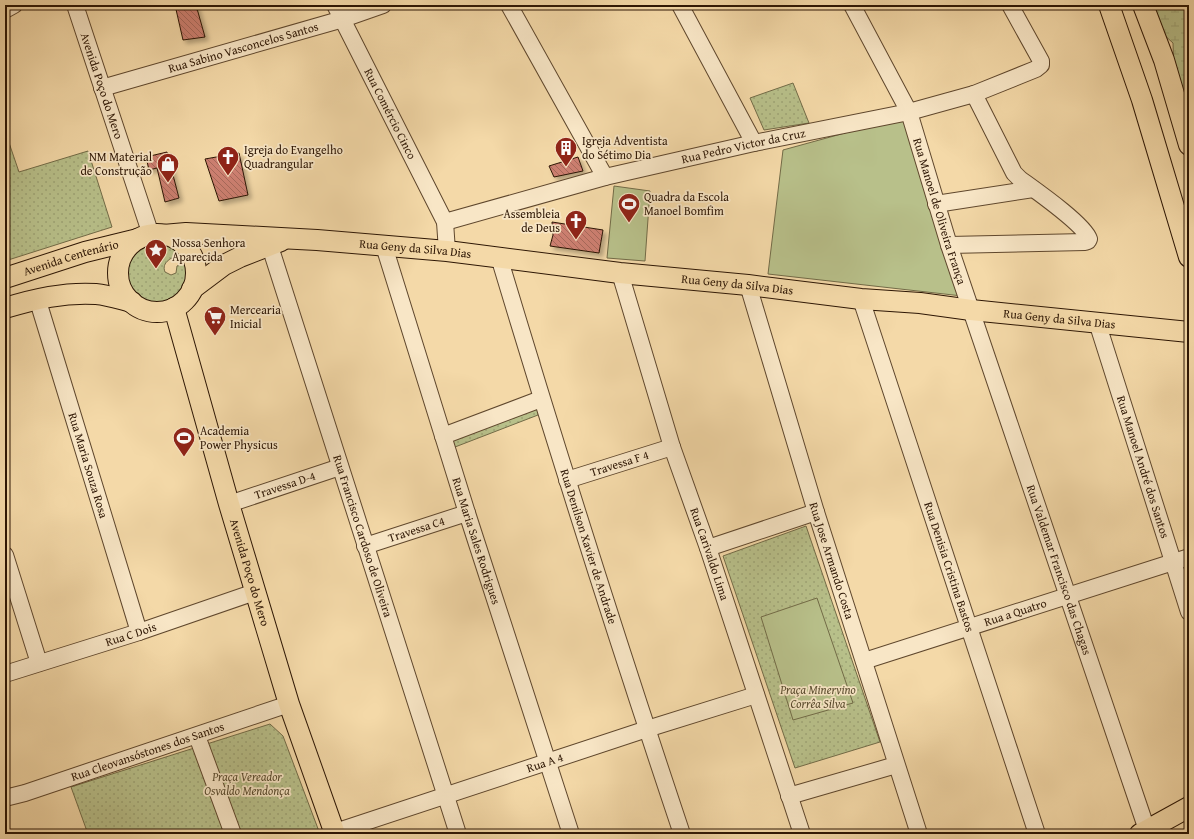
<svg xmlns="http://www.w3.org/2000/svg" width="1194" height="839" viewBox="0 0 1194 839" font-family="'Gentium Book Plus',serif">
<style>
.green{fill:url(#green-dots);stroke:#726b47;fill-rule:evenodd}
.wetland{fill:url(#wetland-marsh);stroke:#726b47}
.pitch{fill:#b8c08a;stroke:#726b47}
.building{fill:url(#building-back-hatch);stroke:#2d1604;filter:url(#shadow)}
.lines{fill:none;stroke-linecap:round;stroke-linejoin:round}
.minor-casing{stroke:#5f472d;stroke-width:18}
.major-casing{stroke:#2d1604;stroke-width:22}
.minor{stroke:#f8e6c6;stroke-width:16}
.major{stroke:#f4d9a8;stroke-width:20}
.labels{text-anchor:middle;stroke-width:3.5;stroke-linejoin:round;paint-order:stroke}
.street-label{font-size:12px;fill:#2d1604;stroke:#f8e6c6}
.poi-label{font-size:12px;fill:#2d1604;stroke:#f8e6c6;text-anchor:start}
.park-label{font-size:12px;font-style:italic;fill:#57492c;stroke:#f8e6c6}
</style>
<defs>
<pattern id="green-dots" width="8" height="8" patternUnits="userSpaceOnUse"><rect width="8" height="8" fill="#b8c08a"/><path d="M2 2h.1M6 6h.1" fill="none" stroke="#9ea475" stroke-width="1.8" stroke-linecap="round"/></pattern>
<pattern id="wetland-marsh" width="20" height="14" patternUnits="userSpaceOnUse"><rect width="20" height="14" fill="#b8c08a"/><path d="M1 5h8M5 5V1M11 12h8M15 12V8" fill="none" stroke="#9ea475"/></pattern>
<pattern id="building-back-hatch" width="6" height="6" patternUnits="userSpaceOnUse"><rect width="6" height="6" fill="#cc7f70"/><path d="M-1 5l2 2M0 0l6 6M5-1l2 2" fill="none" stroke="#a6675a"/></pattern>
<filter id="shadow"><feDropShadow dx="3.5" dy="3.5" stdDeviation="2" flood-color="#0004"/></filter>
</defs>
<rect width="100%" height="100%" fill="#f4d9a8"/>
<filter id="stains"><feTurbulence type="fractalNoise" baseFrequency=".005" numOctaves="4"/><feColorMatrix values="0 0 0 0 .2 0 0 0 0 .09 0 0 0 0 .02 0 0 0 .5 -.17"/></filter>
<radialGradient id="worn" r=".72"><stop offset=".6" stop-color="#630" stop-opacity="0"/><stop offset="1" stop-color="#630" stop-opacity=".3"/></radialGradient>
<!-- green -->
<g class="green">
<polygon points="793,83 809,123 764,130 750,98"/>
<polygon points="5,131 19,172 88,151 112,227 5,261"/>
<path d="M155,244C223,249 176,340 134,295C122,282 126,259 141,250C145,247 150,246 155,244ZM181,255L183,257L181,264L177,266L176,273L171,275L165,272C161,262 172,257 181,255Z"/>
<polygon points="539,405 538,415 455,447 452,439"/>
<polygon points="806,526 880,742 795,768 723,556"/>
<polygon points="270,724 283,736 320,834 88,834 71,787"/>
</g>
<!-- wetland -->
<polygon class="wetland" points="1131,5 1189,5 1189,102 1174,78 1173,43"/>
<!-- pitch -->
<g class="pitch">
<polygon points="914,114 962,296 768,274 783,150"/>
<polygon points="614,186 650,191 645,261 607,258"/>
<polygon points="817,598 853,703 793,720 761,617"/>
</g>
<!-- building -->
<g class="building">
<polygon points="175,5 196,5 205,37 183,40"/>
<polygon points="167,152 179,198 165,202 157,168 149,170 146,157"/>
<polygon points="239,153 248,195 219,201 205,159"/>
<polygon points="578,157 583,171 554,177 549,166"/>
<polygon points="552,222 603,230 599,253 550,246 553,235"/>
</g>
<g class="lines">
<!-- minor casing -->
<g class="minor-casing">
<g id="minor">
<path id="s1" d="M75,5L151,235"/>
<path id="s2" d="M335,5L445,222L447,251"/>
<polyline points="509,5 605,177"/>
<polyline points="680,5 754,143"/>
<path id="s3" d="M852,5L909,112L949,245L1147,830"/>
<polyline points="5,10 14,5"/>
<path id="s4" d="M102,88L343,19L383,5"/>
<polyline points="936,204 1033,189"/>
<path id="s5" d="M445,222L605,177L754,143L909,112L974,94L1036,69L1041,65V61L1010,5"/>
<path id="s6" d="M267,237L458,834"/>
<path d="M949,245L1085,242L1088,241L1089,239C1084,224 1035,190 1020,179L1014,173L974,94"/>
<path id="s7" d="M384,246L467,513L571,834"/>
<path id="s8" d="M499,257C557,450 618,643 682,834"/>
<path id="s9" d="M620,273L672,447L708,548L802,834"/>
<path id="s10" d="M748,285L816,512L919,834"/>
<path id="s11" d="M37,298L139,632"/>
<path id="s12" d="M861,299L1037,834"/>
<path id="s13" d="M1097,322L1189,612"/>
<polyline points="443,436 541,399"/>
<path id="s14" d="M567,480L672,447"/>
<path id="s15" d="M229,504L340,467"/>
<path id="s16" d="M365,546L467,513"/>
<polyline points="708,548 816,512"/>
<polyline points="5,555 39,663"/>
<path id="s17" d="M864,661L1189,557"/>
<path id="s18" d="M5,674L139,632L255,592"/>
<polyline points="197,736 233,834"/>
<polyline points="789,796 896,765"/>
<path id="s19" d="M5,798L25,793L289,704"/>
<path id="s20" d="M335,832L647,729L756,695"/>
</g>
</g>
<!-- major casing -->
<g class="major-casing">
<g id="major">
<polyline points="1109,5 1142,100 1189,257"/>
<polyline points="1143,5 1164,60 1189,145"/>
<circle cx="157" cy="273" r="39"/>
<path id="s21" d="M163,235L186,233L317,240L447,251L620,273L748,285L861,299L920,303L971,310L1189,332"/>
<path id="s22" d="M5,278L85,252L138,239"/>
<polyline points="192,289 224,265 240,257 281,241"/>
<path d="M5,308C35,299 64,292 96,294C108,295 120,299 132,302"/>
<path id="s23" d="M174,308L229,504L289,704L335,834"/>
<polyline points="1140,834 1189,807"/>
</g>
</g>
<!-- minor -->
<use href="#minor" class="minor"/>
<!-- major -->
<use href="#major" class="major"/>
</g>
<!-- icons -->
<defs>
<g id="building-pin" transform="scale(1.15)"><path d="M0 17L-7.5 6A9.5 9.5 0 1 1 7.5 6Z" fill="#8f2418" stroke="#f8e6c6"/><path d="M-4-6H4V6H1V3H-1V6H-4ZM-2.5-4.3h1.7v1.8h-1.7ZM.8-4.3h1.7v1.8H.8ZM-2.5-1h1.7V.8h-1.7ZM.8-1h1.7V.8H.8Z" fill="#fff"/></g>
<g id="church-pin" transform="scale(1.15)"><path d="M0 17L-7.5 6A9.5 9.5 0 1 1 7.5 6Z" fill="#8f2418" stroke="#f8e6c6"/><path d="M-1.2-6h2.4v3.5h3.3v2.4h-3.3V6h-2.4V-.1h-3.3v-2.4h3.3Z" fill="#fff"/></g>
<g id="shop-pin" transform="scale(1.15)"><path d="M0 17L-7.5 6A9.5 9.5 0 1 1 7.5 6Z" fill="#8f2418" stroke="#f8e6c6"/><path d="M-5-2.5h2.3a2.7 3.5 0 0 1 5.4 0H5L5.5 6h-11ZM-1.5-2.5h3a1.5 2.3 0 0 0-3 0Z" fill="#fff"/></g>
<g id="stadium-pin" transform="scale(1.15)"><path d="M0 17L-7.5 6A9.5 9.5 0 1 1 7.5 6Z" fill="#8f2418" stroke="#f8e6c6"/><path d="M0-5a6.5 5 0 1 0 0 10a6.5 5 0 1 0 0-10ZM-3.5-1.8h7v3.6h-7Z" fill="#fff"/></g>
<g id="sight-pin" transform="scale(1.15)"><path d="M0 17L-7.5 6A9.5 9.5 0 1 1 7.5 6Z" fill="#8f2418" stroke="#f8e6c6"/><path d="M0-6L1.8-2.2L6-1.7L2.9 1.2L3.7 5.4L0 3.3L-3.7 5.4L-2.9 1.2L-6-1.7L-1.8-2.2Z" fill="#fff"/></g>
<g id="supermarket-pin" transform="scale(1.15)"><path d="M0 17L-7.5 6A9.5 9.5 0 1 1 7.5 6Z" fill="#8f2418" stroke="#f8e6c6"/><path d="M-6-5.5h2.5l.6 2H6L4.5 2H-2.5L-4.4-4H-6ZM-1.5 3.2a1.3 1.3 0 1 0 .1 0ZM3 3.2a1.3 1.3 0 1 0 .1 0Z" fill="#fff"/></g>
</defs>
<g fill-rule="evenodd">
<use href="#building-pin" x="566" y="148"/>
<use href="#church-pin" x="228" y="157"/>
<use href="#shop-pin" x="168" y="164"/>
<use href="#stadium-pin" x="629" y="204"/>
<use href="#church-pin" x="576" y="221"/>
<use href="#sight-pin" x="156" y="250"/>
<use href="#supermarket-pin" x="215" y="317"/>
<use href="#stadium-pin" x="184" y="438"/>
</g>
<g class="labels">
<!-- street labels -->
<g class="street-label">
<text dy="4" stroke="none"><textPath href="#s4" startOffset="147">Rua Sabino Vasconcelos Santos</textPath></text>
<text dy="4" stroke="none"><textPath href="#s1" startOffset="85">Avenida Poço do Mero</textPath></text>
<text dy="4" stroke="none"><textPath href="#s2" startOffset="122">Rua Comércio Cinco</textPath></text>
<text dy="4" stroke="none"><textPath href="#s5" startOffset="308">Rua Pedro Victor da Cruz</textPath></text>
<text dy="4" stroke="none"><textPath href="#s3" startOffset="225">Rua Manoel de Oliveira França</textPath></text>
<text dy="4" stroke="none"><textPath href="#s21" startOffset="253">Rua Geny da Silva Dias</textPath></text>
<text dy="4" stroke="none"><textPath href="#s22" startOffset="69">Avenida Centenário</textPath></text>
<text dy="4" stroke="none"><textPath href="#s21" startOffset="577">Rua Geny da Silva Dias</textPath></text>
<text dy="4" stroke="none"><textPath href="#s21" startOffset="901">Rua Geny da Silva Dias</textPath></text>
<text dy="4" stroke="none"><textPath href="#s14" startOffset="55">Travessa F 4</textPath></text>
<text dy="4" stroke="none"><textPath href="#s11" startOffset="175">Rua Maria Souza Rosa</textPath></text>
<text dy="4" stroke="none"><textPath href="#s13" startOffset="152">Rua Manoel André dos Santos</textPath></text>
<text dy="4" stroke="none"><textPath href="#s15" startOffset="59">Travessa D-4</textPath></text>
<text dy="4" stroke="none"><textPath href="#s16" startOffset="54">Travessa C4</textPath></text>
<text dy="4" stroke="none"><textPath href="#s6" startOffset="314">Rua Francisco Cardoso de Oliveira</textPath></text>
<text dy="4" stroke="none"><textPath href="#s7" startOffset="309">Rua Maria Sales Rodrigues</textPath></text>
<text dy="4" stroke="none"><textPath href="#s8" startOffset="303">Rua Denilson Xavier de Andrade</textPath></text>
<text dy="4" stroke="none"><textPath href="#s9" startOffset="295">Rua Carivaldo Lima</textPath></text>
<text dy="4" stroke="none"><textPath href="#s10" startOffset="288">Rua Jose Armando Costa</textPath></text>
<text dy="4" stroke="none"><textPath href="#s12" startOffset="282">Rua Denisia Cristina Bastos</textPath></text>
<text dy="4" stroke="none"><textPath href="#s3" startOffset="603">Rua Valdemar Francisco das Chagas</textPath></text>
<text dy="4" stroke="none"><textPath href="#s23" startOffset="275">Avenida Poço do Mero</textPath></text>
<text dy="4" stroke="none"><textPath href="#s17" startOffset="159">Rua a Quatro</textPath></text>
<text dy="4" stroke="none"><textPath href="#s18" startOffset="132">Rua C Dois</textPath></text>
<text dy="4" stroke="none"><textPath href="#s19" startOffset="150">Rua Cleovansóstones dos Santos</textPath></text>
<text dy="4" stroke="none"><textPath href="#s20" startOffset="221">Rua A 4</textPath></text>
</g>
<!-- poi labels -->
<g class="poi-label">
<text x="582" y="145">Igreja Adventista<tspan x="582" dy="14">do Sétimo Dia</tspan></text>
<text x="244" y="154">Igreja do Evangelho<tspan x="244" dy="14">Quadrangular</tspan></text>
<text x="152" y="161" text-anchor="end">NM Material<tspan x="152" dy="14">de Construção</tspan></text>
<text x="644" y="201">Quadra da Escola<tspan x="644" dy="14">Manoel Bomfim</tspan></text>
<text x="560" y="218" text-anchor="end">Assembleia<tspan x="560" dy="14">de Deus</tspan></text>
<text x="172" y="247">Nossa Senhora<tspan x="172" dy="14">Aparecida</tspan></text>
<text x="230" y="314">Mercearia<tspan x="230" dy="14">Inicial</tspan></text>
<text x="200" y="435">Academia<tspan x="200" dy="14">Power Physicus</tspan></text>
</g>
<!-- park labels -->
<g class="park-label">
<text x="818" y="694">Praça Minervino<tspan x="818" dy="14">Corrêa Silva</tspan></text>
<text x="247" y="781">Praça Vereador<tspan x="247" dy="14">Osvaldo Mendonça</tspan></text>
</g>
</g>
<!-- margin -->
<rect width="1194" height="839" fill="none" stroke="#f4d9a8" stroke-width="20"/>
<rect x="6" y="6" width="1182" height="827" fill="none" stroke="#2d1604" stroke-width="2"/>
<rect x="10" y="10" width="1174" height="819" fill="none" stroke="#2d1604"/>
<rect width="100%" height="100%" filter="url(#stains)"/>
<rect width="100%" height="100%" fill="url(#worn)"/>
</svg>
